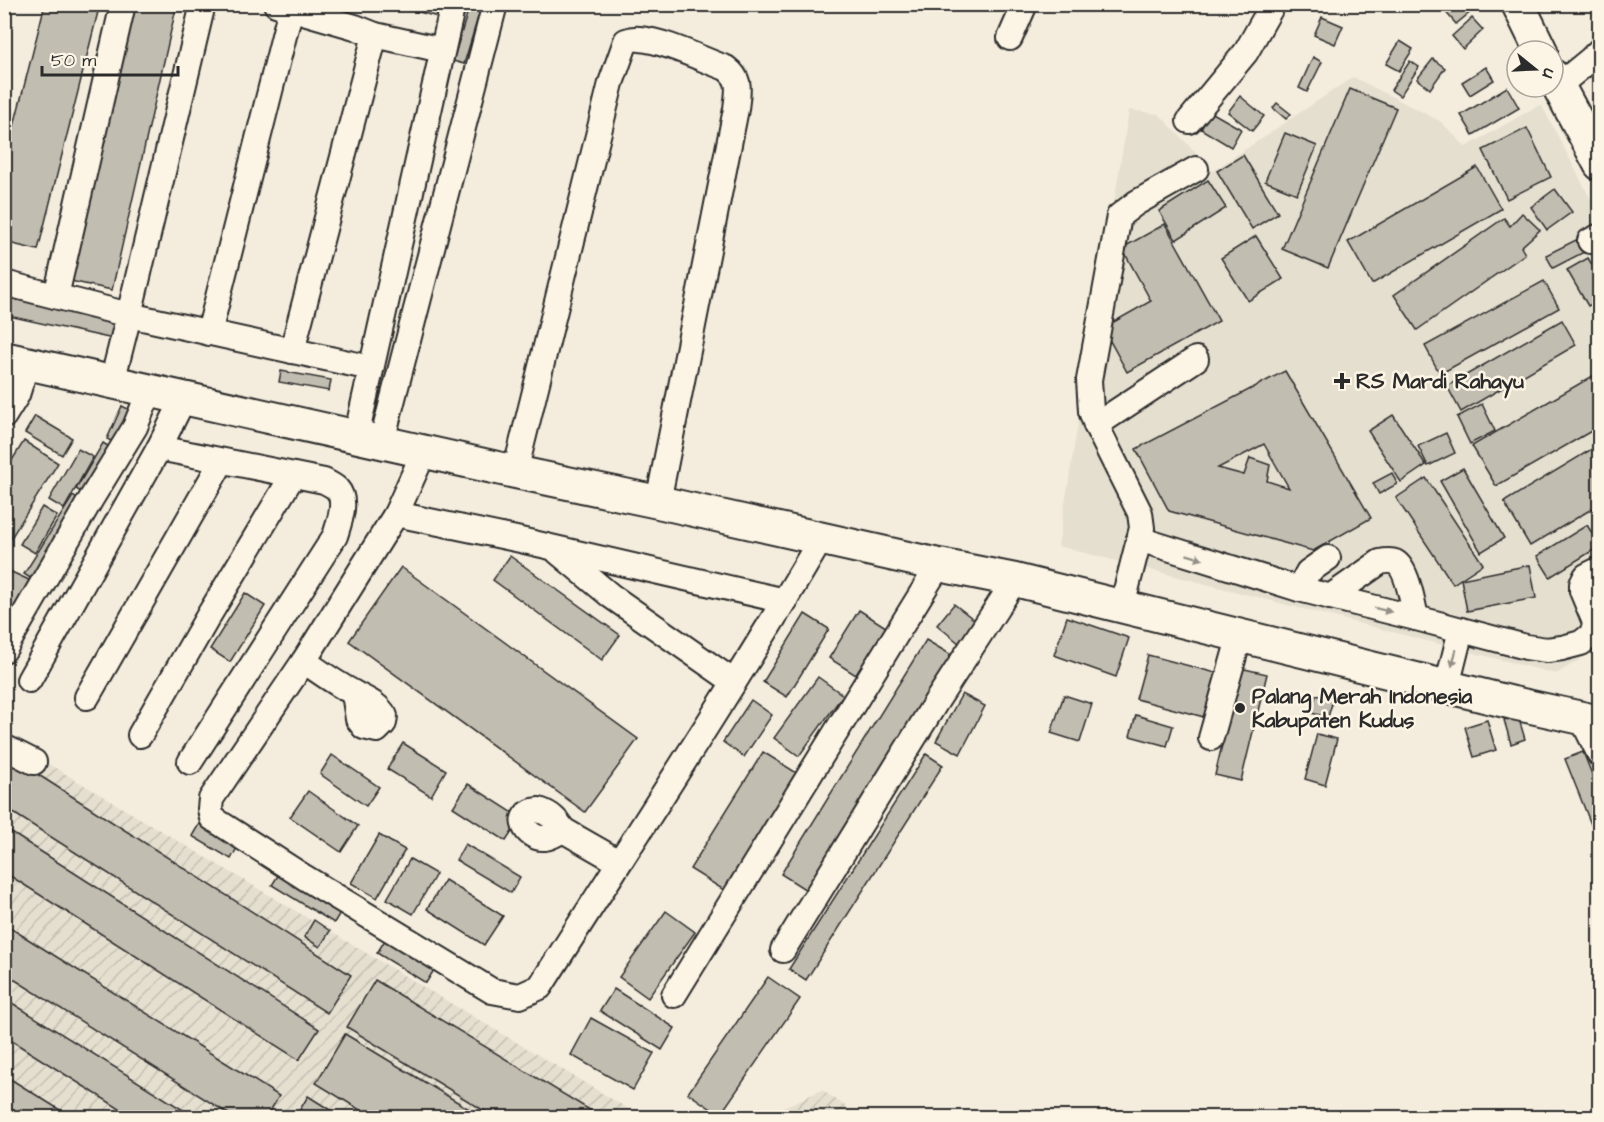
<svg xmlns="http://www.w3.org/2000/svg" width="1604" height="1122" viewBox="0 0 1604 1122" font-family="'Architects Daughter',sans-serif">
<style>
.built{fill:#e5dfd0}
.industrial{fill:url(#industrial-furrows)}
.building{fill:#c2bdb1;stroke:#2b2b2b;stroke-width:1.5;fill-rule:evenodd}
.lines{fill:none;stroke-linecap:round;stroke-linejoin:round}
.minor-casing{stroke:#2b2b2b;stroke-width:28}
.major-casing{stroke:#2b2b2b;stroke-width:36}
.minor{stroke:#fcf5e5;stroke-width:24}
.major{stroke:#fcf5e5;stroke-width:32}
.oneway{fill:#949088}
.poi-dot{fill:#2b2b2b;stroke:#fcf5e5;stroke-width:2}
.labels{text-anchor:middle;stroke-width:5;stroke-linejoin:round;paint-order:stroke}
.poi-label{font-size:21px;font-weight:bold;fill:#2b2b2b;stroke:#fcf5e5;text-anchor:start}
</style>
<defs>
<pattern id="industrial-furrows" width="10" height="10" patternUnits="userSpaceOnUse" patternTransform="scale(1.5)"><rect width="10" height="10" fill="#e5dfd0"/><path d="M-1 1l2-2M0 10L10 0M9 11l2-2" fill="none" stroke="#c5c0b3"/></pattern>
</defs>
<rect width="100%" height="100%" fill="#f4edde"/>
<filter id="ink" filterUnits="userSpaceOnUse"><feTurbulence type="fractalNoise" baseFrequency=".0167" numOctaves="2"/><feDisplacementMap in="SourceGraphic" scale="12" xChannelSelector="R" yChannelSelector="G"/><feConvolveMatrix kernelMatrix="1 2 1 2 8 2 1 2 1" color-interpolation-filters="sRGB"/></filter>
<g filter="url(#ink)">
<!-- built -->
<polygon class="built" points="1353,77 1440,121 1466,147 1541,104 1599,215 1599,648 1556,674 1058,546 1129,110 1159,114 1213,171"/>
<!-- industrial -->
<g class="industrial">
<polygon points="5,738 642,1117 5,1117"/>
<polygon points="822,1090 861,1117 761,1117"/>
</g>
<!-- building -->
<g class="building">
<polygon points="45,4 100,4 38,250 4,242 4,165"/>
<polygon points="128,4 177,4 112,290 66,280"/>
<polygon points="390,4 449,4 445,19"/>
<polygon points="470,4 482,4 464,64 453,61"/>
<polygon points="1451,4 1477,4 1478,6 1456,24 1444,10"/>
<polygon points="1322,17 1343,26 1335,44 1314,35"/>
<polygon points="1472,18 1483,30 1463,49 1452,36"/>
<polygon points="1400,41 1413,49 1399,71 1386,64"/>
<polygon points="1313,57 1322,62 1307,92 1299,88"/>
<polygon points="1433,59 1445,68 1430,89 1417,79"/>
<polygon points="1410,61 1419,67 1400,96 1391,90"/>
<polygon points="1486,67 1494,80 1470,95 1462,82"/>
<polygon points="1507,87 1519,108 1473,135 1461,115"/>
<polygon points="1350,89 1396,108 1328,268 1282,249"/>
<polygon points="1240,96 1264,116 1252,131 1228,112"/>
<polygon points="1277,103 1291,114 1286,119 1273,108"/>
<polygon points="1211,112 1241,129 1231,147 1201,129"/>
<polygon points="1527,128 1551,177 1507,199 1483,150"/>
<polygon points="1285,133 1317,146 1297,194 1265,181"/>
<polygon points="1243,155 1278,213 1252,229 1217,171"/>
<polygon points="1477,167 1501,209 1372,284 1348,242"/>
<polygon points="1208,180 1226,208 1176,240 1159,211"/>
<polygon points="1555,189 1572,212 1547,230 1531,207"/>
<polygon points="1522,213 1540,230 1521,247 1525,254 1417,330 1394,295 1504,218 1510,226"/>
<polygon points="1165,224 1219,321 1127,372 1103,328 1151,301 1122,248"/>
<polygon points="1256,236 1283,279 1248,301 1221,258"/>
<polygon points="1582,237 1588,250 1553,268 1546,255"/>
<polygon points="1588,258 1600,278 1600,300 1588,306 1567,270"/>
<polygon points="1544,281 1559,308 1440,374 1425,346"/>
<polygon points="4,297 121,322 118,340 4,315"/>
<polygon points="1562,320 1576,345 1461,412 1447,386"/>
<polygon points="281,371 331,380 329,391 279,382"/>
<path d="M1285,371L1371,518L1313,551L1169,511L1136,449ZM1264,444L1289,488L1267,481L1270,465L1250,458L1244,475L1218,468Z"/>
<polygon points="1598,373 1600,376 1600,426 1496,486 1472,446"/>
<polygon points="1482,404 1495,431 1470,444 1457,417"/>
<polygon points="122,406 134,412 119,445 107,439"/>
<polygon points="1393,415 1426,465 1401,482 1368,431"/>
<polygon points="35,416 72,438 62,455 25,433"/>
<polygon points="1446,433 1455,453 1428,466 1418,446"/>
<polygon points="24,441 58,463 4,549 4,473"/>
<polygon points="103,443 116,451 89,497 76,489"/>
<polygon points="1600,444 1600,504 1530,546 1504,502"/>
<polygon points="78,449 93,457 64,509 49,500"/>
<polygon points="1463,468 1504,538 1481,552 1440,481"/>
<polygon points="1392,473 1397,484 1379,494 1373,483"/>
<polygon points="1426,478 1483,564 1453,584 1396,498"/>
<polygon points="73,496 87,505 38,583 24,574"/>
<polygon points="42,507 57,516 35,553 20,544"/>
<polygon points="1587,525 1600,546 1550,577 1537,556"/>
<polygon points="510,556 620,635 602,660 493,580"/>
<polygon points="1530,565 1536,598 1467,611 1461,579"/>
<polygon points="401,567 638,739 585,812 349,641"/>
<polygon points="5,569 29,580 16,610 4,605"/>
<polygon points="245,593 265,606 230,662 210,649"/>
<polygon points="954,604 977,622 960,644 937,625"/>
<polygon points="859,610 889,629 859,677 829,658"/>
<polygon points="805,614 829,629 787,697 763,682"/>
<polygon points="1067,617 1129,638 1116,677 1054,655"/>
<polygon points="926,640 960,660 814,895 781,874"/>
<polygon points="1148,655 1216,673 1204,717 1136,699"/>
<polygon points="1240,668 1267,674 1241,781 1215,775"/>
<polygon points="818,677 843,695 799,756 774,738"/>
<polygon points="962,694 985,706 960,754 936,741"/>
<polygon points="1064,695 1092,704 1080,742 1051,733"/>
<polygon points="1316,695 1333,700 1328,717 1311,713"/>
<polygon points="751,700 772,715 744,757 723,742"/>
<polygon points="1136,715 1173,726 1167,746 1130,736"/>
<polygon points="1518,716 1525,739 1511,744 1504,720"/>
<polygon points="1487,720 1496,750 1474,757 1465,727"/>
<polygon points="1317,734 1337,739 1325,785 1305,779"/>
<polygon points="403,743 446,770 431,796 387,769"/>
<polygon points="763,752 800,775 727,892 690,869"/>
<polygon points="1583,752 1600,794 1600,847 1565,759"/>
<polygon points="926,754 943,765 806,980 789,969"/>
<polygon points="332,755 379,787 366,806 320,774"/>
<polygon points="9,756 351,975 327,1013 4,807 4,764"/>
<polygon points="468,784 521,818 506,841 453,807"/>
<polygon points="308,791 358,826 341,852 290,817"/>
<polygon points="199,824 238,846 231,859 192,836"/>
<polygon points="4,828 319,1029 299,1060 4,872"/>
<polygon points="379,835 405,850 377,898 351,883"/>
<polygon points="465,844 520,877 511,893 456,860"/>
<polygon points="410,859 436,874 413,914 387,899"/>
<polygon points="279,874 341,911 334,923 272,885"/>
<polygon points="445,880 503,916 484,945 427,909"/>
<polygon points="666,911 695,932 648,998 619,977"/>
<polygon points="314,920 330,931 320,947 304,937"/>
<polygon points="4,924 279,1096 266,1118 235,1118 4,973"/>
<polygon points="385,940 434,970 426,983 377,953"/>
<polygon points="768,977 800,999 720,1115 688,1093"/>
<polygon points="375,980 603,1118 496,1118 347,1027"/>
<polygon points="614,989 675,1028 662,1050 600,1011"/>
<polygon points="4,998 196,1118 134,1118 4,1036"/>
<polygon points="591,1018 654,1053 633,1090 571,1055"/>
<polygon points="345,1034 484,1118 373,1118 316,1083"/>
<polygon points="4,1075 73,1118 4,1118"/>
<polygon points="308,1096 343,1118 295,1118"/>
</g>
<g class="lines">
<!-- minor casing -->
<g class="minor-casing">
<g id="minor">
<polyline points="203,4 129,315 371,368"/>
<polyline points="276,4 355,27 375,35 442,50"/>
<polyline points="1010,38 1025,4"/>
<polyline points="1558,86 1591,59 1600,50"/>
<polyline points="1189,121 1246,52 1273,4"/>
<polyline points="1590,241 1600,236"/>
<polyline points="4,283 129,315 112,382"/>
<polyline points="56,296 123,4"/>
<polyline points="209,333 291,8"/>
<polyline points="292,351 375,35"/>
<polyline points="4,416 17,395 27,363"/>
<polyline points="1096,425 1196,359"/>
<polyline points="356,437 453,4"/>
<polyline points="382,441 495,4"/>
<path d="M159,448L324,481C328,483 334,486 337,489C348,501 339,523 335,536L190,762"/>
<path d="M424,452L396,514L304,661L211,799L210,809L212,818L304,877L492,991L520,996L540,987C634,838 732,691 821,539"/>
<path d="M515,472L611,83L626,41C631,39 634,38 640,39C665,41 701,59 726,68C742,80 738,90 736,109L658,502"/>
<polyline points="396,514 516,539 785,601"/>
<polyline points="1139,539 1299,589 1416,618 1526,647 1547,650 1562,648 1581,643 1590,636 1595,628 1594,620 1582,591 1582,584 1586,576 1600,569"/>
<polyline points="558,552 611,596 734,682"/>
<polyline points="1299,589 1308,572 1328,558"/>
<path d="M1330,597L1380,562C1385,561 1390,560 1395,562C1407,568 1413,604 1416,618"/>
<polyline points="1122,606 1142,528 1140,513 1096,425 1091,411 1089,380 1119,216 1136,203 1196,169"/>
<polyline points="4,650 91,499 135,427 150,390"/>
<path d="M304,661C320,672 336,684 354,693C366,700 377,703 385,716L384,723L377,730L364,727L358,719L354,693"/>
<polyline points="29,680 159,448 184,398"/>
<polyline points="1447,686 1461,630"/>
<polyline points="87,697 222,461"/>
<polyline points="1582,719 1600,755"/>
<polyline points="140,735 209,615 293,475"/>
<polyline points="1211,738 1240,635"/>
<polyline points="4,747 34,762"/>
<path d="M539,810C551,814 557,820 563,830C557,833 552,837 545,838C526,840 511,812 539,810Z"/>
<polyline points="563,830 619,862"/>
<polyline points="783,950 936,702 1015,580"/>
<polyline points="674,995 939,565"/>
</g>
</g>
<!-- major casing -->
<g class="major-casing">
<g id="major">
<polyline points="1518,4 1541,51"/>
<polyline points="1553,76 1600,164"/>
<polyline points="4,358 515,472 658,502 939,565 1015,580 1513,703 1600,722"/>
</g>
</g>
<!-- minor -->
<use href="#minor" class="minor"/>
<!-- major -->
<use href="#major" class="major"/>
</g>
<!-- one-way arrows -->
<defs><path id="oneway-solid" d="M-6-.8H1V-3.2L6.5 0L1 3.2V.8H-6Z" transform="scale(1.5)"/></defs>
<g class="oneway">
<use href="#oneway-solid" transform="translate(1195 557) rotate(17)"/>
<use href="#oneway-solid" transform="translate(1383 610) rotate(14)"/>
<use href="#oneway-solid" transform="translate(1454 658) rotate(105)"/>
</g>
</g>
<!-- markers -->
<g class="poi-dot">
<path d="M1339 372h6v6h6v6h-6v6h-6v-6h-6v-6h6z"/>
<circle cx="1240" cy="708" r="6"/>
</g>
<g class="labels">
<!-- poi labels -->
<g class="poi-label">
<text x="1356" y="388">RS Mardi Rahayu</text>
<text x="1252" y="703">Palang Merah Indonesia<tspan x="1252" dy="24">Kabupaten Kudus</tspan></text>
</g>
</g>
<!-- margin -->
<rect width="1604" height="1122" fill="none" stroke="#fcf5e5" stroke-width="24"/>
<rect x="12" y="12" width="1580" height="1098" fill="none" stroke="#2b2b2b" stroke-width="2" filter="url(#ink)"/>
<!-- north arrow -->
<g transform="translate(1535 69) rotate(108)"><circle r="28" fill="#fcf5e5" stroke="#a8a49b" stroke-width="1.5"/>
<path d="M0-4.5L10 22L0 15L-10 22Z" fill="#2b2b2b"/>
<text y="-9" font-size="16" font-weight="bold" text-anchor="middle" fill="#2b2b2b">U</text>
</g>
<!-- scale -->
<path d="M42 66v9h136v-9" fill="none" stroke="#2b2b2b" stroke-width="3"/>
<text x="51" y="66" font-size="18" fill="#2b2b2b" stroke="#fcf5e5" stroke-width="4.5" paint-order="stroke">50 m</text>
</svg>
